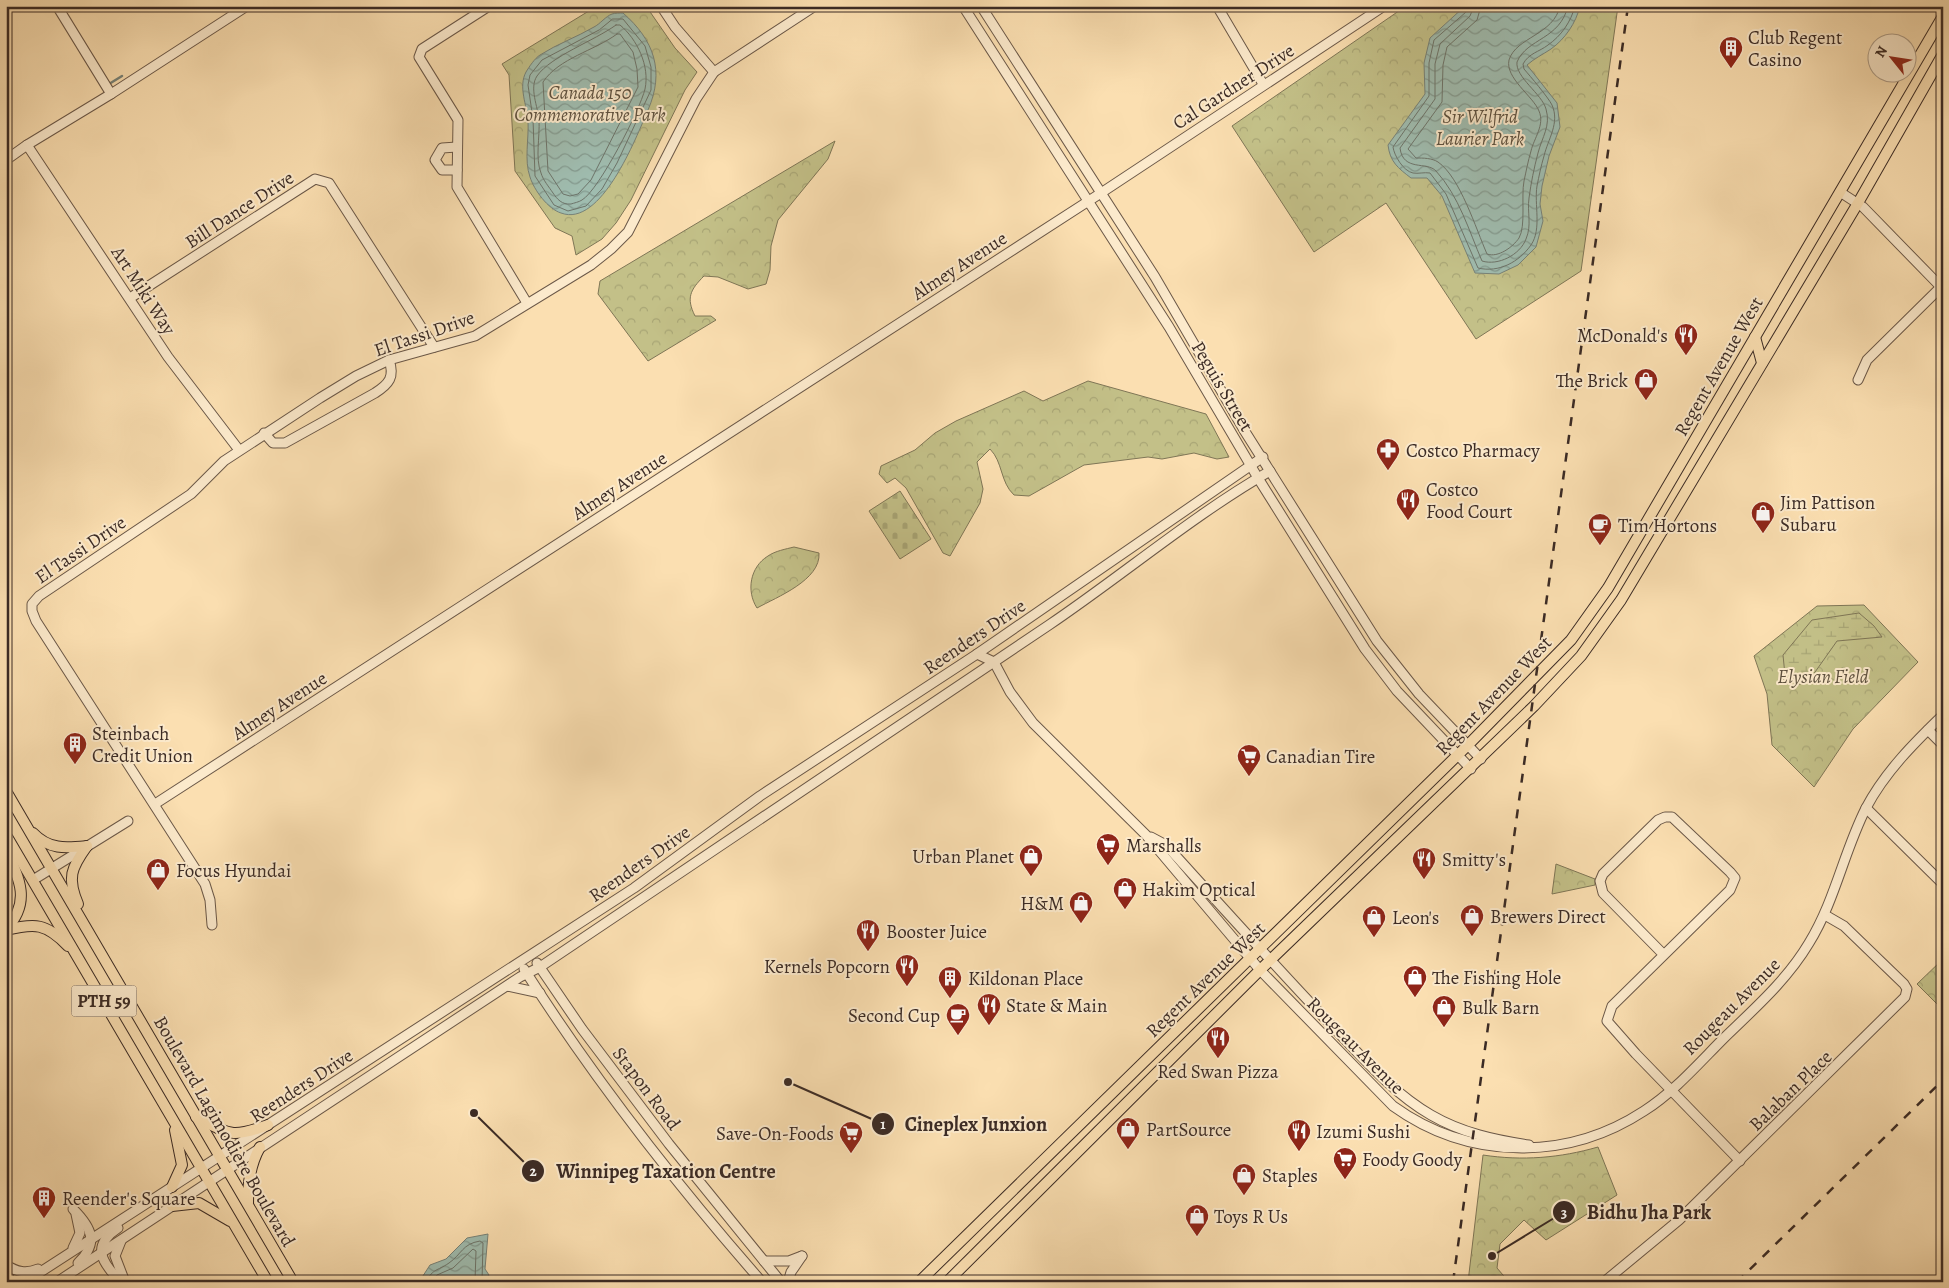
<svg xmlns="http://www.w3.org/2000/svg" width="1949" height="1288" viewBox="0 0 1949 1288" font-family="Alegreya,serif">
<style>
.forest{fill:url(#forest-crowns);stroke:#7f7656}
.wetland{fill:url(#wetland-marsh);stroke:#7f7656}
.cemetery{fill:url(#cemetery-stones);stroke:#7f7656}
.water{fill:url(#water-waves);stroke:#778278}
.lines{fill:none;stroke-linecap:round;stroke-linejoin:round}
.shore{stroke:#6d746a;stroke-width:1}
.stream{stroke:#778278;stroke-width:2.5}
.minor-casing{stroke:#6b5848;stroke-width:11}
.major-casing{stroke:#3b2b25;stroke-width:12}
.minor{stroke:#fceacc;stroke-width:9}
.major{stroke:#fbdfb1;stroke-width:10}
.rail{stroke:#3b2b25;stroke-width:2.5;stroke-dasharray:9 9;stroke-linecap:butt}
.labels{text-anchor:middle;stroke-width:4;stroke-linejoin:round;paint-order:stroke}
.shield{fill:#fceacc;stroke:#756457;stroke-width:1}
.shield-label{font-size:18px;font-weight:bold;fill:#3b2b25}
.poi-label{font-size:19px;fill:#3b2b25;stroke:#fceacc;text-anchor:start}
.street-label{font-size:19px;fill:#3b2b25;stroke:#fceacc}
.park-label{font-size:19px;font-style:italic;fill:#5d503e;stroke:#fceacc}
.leader{fill:none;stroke:#3b2b25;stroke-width:2}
.callout-dot{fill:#3b2b25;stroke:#fceacc;stroke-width:2}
.mark-label{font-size:15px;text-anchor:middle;font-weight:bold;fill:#fff}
.callout-label{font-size:20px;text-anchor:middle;font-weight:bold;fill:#3b2b25;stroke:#fceacc;stroke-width:4;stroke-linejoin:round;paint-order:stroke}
</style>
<defs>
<pattern id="forest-crowns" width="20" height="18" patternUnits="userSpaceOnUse" patternTransform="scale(1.25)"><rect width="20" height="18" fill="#c3c088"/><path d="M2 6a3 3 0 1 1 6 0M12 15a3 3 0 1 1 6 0" fill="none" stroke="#a8a575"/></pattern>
<pattern id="wetland-marsh" width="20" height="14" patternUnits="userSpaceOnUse" patternTransform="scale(1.25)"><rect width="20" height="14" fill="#c3c088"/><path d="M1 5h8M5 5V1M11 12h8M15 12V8" fill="none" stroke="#a8a575"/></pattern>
<pattern id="cemetery-stones" width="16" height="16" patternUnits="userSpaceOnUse" patternTransform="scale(1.25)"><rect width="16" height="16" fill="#c3c088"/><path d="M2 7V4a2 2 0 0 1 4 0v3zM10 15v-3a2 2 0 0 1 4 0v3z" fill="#a8a575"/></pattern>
<pattern id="water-waves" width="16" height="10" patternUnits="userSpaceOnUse" patternTransform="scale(1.25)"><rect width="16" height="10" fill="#9fbcaf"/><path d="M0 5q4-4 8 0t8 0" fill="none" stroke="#83998e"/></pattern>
</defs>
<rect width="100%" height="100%" fill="#fbdfb1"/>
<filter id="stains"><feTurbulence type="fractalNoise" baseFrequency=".004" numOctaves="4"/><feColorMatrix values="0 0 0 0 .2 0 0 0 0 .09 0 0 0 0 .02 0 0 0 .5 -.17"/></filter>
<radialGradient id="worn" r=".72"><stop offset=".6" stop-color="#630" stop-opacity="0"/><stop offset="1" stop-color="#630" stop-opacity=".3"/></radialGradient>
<!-- forest -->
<g class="forest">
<polygon points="597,6 646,6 675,48 697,72 685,90 631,200 616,223 602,239 576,255 572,236 555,228 515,171 509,75 502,64"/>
<polygon points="1406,6 1618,6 1581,271 1476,339 1386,203 1314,252 1232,126"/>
<path d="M835,141L828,159L778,220L771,246L770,270L766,284L748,289L718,277L704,276C690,290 686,298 695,316H711L716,320L648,361L598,294L600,281Z"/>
<path d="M1088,381L1206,414L1229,457L1217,459L1194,453L1162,459L1148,457L1084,465L1029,496L1014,495C1000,482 1003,462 990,449L977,462L983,489L980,503L950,556L943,553L906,488L895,478L887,483L879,474L881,466L915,450L935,433L956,421L1024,391L1043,401Z"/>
<path d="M794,547L819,553C821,580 777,597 757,608C746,591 750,567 768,556C775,551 786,549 794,547Z"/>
<polygon points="1864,605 1918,662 1853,729 1814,787 1772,745 1767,694 1754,656 1817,606"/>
<polygon points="1556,864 1595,879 1595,885 1552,894"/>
<polygon points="1943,959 1943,1010 1917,984"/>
<path d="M1598,1147L1617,1195L1546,1240L1524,1220L1500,1244L1497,1268L1509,1282H1468L1483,1155C1522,1161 1560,1158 1598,1147Z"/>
</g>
<!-- wetland -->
<polygon class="wetland" points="1859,613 1874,626 1882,637 1837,641 1808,682 1792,686 1785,675 1783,655 1812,620"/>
<!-- cemetery -->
<polygon class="cemetery" points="900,491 931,539 900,559 869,511"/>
<!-- water -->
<g class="water">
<path d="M1465,6H1580C1576,23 1565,39 1551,49C1542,55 1535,58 1527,65L1557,103L1560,127L1549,156L1542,186L1540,204L1543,221L1536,247L1518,265L1499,274L1475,273L1442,196L1427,178H1411C1398,168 1390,162 1388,145L1425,94L1424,63L1430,38Z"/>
<path d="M623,13C654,40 665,71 648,110C636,138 601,228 561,213C548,209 534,190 530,177C524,160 529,139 528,121C527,105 518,87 526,72C529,67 535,58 540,55C557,44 577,37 594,27C600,24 606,16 612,14C615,13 620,13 623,13Z"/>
<polygon points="488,1234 485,1269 489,1275 486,1282 419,1282 430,1265 446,1259 467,1238"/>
</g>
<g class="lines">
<!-- shore -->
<g class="shore">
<path d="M1467,6L1466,12L1434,40L1429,63V96L1393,147C1394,155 1403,171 1413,173C1418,174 1424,172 1430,173L1446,194L1478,268C1499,273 1519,262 1531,245C1542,229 1534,204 1537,186C1539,176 1541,166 1544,156C1548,139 1560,123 1552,105C1548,97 1530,76 1524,69L1523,64C1529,53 1539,52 1548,45C1561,36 1571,22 1575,6"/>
<path d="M1474,6L1470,16L1440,44L1435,64V99L1400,148C1403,172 1427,161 1436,171C1459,196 1469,231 1482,261C1498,266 1520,255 1526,239C1532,225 1527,213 1529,198C1531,183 1534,168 1538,153C1542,137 1551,126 1546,109C1542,94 1515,77 1517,62C1527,38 1560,40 1568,6"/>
<path d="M1481,6L1477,20L1447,47L1443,65L1442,102L1408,149L1416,158C1423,158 1432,158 1438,162C1460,177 1476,229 1487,254C1498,258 1513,247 1519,238C1526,226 1521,197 1524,181C1526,172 1528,161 1531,151C1534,138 1545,125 1539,111C1533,96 1505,78 1509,60C1516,37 1554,35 1560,6"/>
<polygon points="613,19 623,19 645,46 651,67 651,90 617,163 602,189 586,206 568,211 554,205 535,176 533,119 528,85 530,75 542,60 599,30"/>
<path d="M616,25H620C637,39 650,66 645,89C640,110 599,190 582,200C579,202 574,203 571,204C562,205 557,199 553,193C549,187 543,180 541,173C535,158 540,137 539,120C538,107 529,88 537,76C551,56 594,41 616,25Z"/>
<path d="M617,34H620L633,52L637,69L638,87L591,180L578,194L570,196L563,194L548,171L543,82C559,58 594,51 617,34Z"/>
<path d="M425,1282C435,1267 436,1272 449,1263C462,1254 462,1244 480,1241L483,1243L482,1282"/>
<polyline points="432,1282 437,1275 453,1268 473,1249 476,1251 475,1282"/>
</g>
<!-- stream -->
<polyline class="stream" points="109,84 122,76"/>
<!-- minor casing -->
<g class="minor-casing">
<g id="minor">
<polyline points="57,6 111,94"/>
<polyline points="489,6 422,49 419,57 458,120 457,187 527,303"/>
<polyline points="661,6 675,27 714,72"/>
<polyline points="963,6 1169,327 1258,478 1365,649 1397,691 1471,769"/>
<polyline points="981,6 1155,277 1244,430 1377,641 1419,694 1481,759"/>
<polyline points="1217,6 1263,84"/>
<polyline points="27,145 168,357 239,450"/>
<polyline points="6,160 27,145 111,94 247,6"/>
<polyline points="457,170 442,170 435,160 442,148 457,147"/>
<polyline points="1840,192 1863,207 1941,287"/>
<polyline points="130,298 315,179 329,183 434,347"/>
<polyline points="1858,380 1867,360 1943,285"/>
<path d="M264,433L273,443H285L375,393C389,384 395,377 389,360"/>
<path d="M977,654L994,662L1010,692L1033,723L1146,835L1260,970L1393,1106C1468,1160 1566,1162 1644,1111C1674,1092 1699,1063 1724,1038C1755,1008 1787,980 1809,943C1835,901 1844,851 1866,808C1885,772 1914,743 1943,715"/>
<polyline points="1928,730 1943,745"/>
<polyline points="155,804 1101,193 1384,6"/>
<polyline points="1866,808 1943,884"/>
<path d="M1151,837L1166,845C1221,906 1276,967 1333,1027C1363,1058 1394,1094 1431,1115C1462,1133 1495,1140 1529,1145"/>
<polyline points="33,880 128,821"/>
<polyline points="212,925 210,900 205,884 36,621 32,611 32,604 39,596 191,494 224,461 320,398 356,376 389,360 475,336 591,265 611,249 628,232 696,99 714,72 815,6"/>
<polyline points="1664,955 1603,893 1600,881 1603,874 1658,820 1665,817 1672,817 1730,872 1735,878 1730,890 1612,1006 1607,1021 1636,1054 1740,1161"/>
<polyline points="537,963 582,1029 669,1144 781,1282"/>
<path d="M524,969C594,1079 676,1184 762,1282"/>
<polyline points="507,986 540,993"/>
<path d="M73,1209C92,1228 99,1243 78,1263"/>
<path d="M118,1228C91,1246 101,1262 121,1282"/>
<polyline points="121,1241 115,1256 125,1282"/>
<polyline points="73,1248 80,1233 76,1214"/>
<polyline points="764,1261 789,1261 802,1256"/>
<path d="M6,1265C17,1272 26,1274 38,1269"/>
<polyline points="6,1274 12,1282"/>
<polyline points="25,1282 634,888 760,796 977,654 1263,457"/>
<path d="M57,1282L520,977L540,967L1049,625C1123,575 1192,516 1270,471"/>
<polyline points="788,1282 791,1272 802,1256"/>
<polyline points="1604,1282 1679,1220 1905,997 1907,989 1904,984 1844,926 1825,915"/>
</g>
</g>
<!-- major casing -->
<g class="major-casing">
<g id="major">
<polyline points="1755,337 1762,363"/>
<polyline points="6,791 293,1282"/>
<path d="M33,833C49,850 66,848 87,846"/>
<polyline points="6,835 268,1282"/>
<path d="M6,850C20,879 31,903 6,929"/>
<path d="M78,904C67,878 71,868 87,846"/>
<path d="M6,930C35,923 46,923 68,946"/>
<path d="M196,1117C231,1135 231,1138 268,1125"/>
<polyline points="172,1187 182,1165 175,1130"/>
<path d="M248,1203C248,1183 250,1165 260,1147"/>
<polyline points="172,1206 199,1203 230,1221"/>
<polyline points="919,1282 1469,744 1571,640 1608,588 1943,16"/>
<polyline points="947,1282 1260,970 1534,706 1581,656 1621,600 1858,203 1943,54"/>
</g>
</g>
<!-- minor -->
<use href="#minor" class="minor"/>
<!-- major -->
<use href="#major" class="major"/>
<!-- rail -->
<g class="rail">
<polyline points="1453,1282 1628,6"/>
<polyline points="1737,1282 1943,1080"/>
</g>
</g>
<!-- icons -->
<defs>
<g id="building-pin" transform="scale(1.25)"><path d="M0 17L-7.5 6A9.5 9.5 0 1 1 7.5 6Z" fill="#8f2418" stroke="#fceacc"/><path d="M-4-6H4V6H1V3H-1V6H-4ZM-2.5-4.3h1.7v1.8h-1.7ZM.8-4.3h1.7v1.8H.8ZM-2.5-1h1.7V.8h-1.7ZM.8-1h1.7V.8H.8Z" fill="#fff"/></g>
<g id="restaurant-pin" transform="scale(1.25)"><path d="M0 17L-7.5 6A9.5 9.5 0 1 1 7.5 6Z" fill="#8f2418" stroke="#fceacc"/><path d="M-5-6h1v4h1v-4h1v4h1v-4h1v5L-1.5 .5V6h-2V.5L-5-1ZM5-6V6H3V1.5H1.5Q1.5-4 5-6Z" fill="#fff"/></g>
<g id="shop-pin" transform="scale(1.25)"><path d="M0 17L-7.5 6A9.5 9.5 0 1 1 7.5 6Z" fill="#8f2418" stroke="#fceacc"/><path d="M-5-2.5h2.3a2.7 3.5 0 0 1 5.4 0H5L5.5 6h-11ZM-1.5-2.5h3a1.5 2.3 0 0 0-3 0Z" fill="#fff"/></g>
<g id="pharmacy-pin" transform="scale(1.25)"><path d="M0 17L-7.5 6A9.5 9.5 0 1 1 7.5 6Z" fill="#8f2418" stroke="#fceacc"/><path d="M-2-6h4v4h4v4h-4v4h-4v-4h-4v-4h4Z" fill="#fff"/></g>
<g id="cafe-pin" transform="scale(1.25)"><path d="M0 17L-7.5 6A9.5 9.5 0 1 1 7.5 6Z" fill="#8f2418" stroke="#fceacc"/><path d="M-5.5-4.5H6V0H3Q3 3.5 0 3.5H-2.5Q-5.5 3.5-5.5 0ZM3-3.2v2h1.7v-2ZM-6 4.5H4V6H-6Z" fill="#fff"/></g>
<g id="supermarket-pin" transform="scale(1.25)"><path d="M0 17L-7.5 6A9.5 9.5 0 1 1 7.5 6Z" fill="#8f2418" stroke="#fceacc"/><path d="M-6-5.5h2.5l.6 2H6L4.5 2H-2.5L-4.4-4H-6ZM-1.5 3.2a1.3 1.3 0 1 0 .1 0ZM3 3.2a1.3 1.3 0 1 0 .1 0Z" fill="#fff"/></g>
</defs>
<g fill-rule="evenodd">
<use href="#building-pin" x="1731" y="48"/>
<use href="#restaurant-pin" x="1686" y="335"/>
<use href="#shop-pin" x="1646" y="380"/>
<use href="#pharmacy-pin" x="1388" y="450"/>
<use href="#restaurant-pin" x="1408" y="500"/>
<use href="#shop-pin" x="1763" y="513"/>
<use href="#cafe-pin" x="1600" y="525"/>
<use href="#building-pin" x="75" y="744"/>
<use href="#supermarket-pin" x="1249" y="756"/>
<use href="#supermarket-pin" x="1108" y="845"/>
<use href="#shop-pin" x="1031" y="856"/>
<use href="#restaurant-pin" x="1424" y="859"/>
<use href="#shop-pin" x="158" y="870"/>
<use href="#shop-pin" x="1125" y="889"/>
<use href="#shop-pin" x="1081" y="903"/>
<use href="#shop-pin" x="1472" y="916"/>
<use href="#shop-pin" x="1374" y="917"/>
<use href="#restaurant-pin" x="868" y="931"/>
<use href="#restaurant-pin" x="907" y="966"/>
<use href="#shop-pin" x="1415" y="977"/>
<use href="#building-pin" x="950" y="978"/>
<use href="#restaurant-pin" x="989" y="1005"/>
<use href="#shop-pin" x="1444" y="1007"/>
<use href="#cafe-pin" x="958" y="1015"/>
<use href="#restaurant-pin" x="1218" y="1038"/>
<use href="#shop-pin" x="1128" y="1129"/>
<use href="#restaurant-pin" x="1299" y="1131"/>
<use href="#supermarket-pin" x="851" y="1133"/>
<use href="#supermarket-pin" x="1345" y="1159"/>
<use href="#shop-pin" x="1244" y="1175"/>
<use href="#building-pin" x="44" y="1198"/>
<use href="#shop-pin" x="1197" y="1216"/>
</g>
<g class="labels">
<!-- shield labels -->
<rect class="shield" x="71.5" y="985.5" width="65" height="31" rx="4"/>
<g class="shield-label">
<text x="104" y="1007">PTH 59</text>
</g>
<!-- poi labels -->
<g class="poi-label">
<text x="1748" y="44">Club Regent<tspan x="1748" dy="22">Casino</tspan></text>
<text x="1668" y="342" text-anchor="end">McDonald's</text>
<text x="1628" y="387" text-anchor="end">The Brick</text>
<text x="1406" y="457">Costco Pharmacy</text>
<text x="1426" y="496">Costco<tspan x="1426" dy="22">Food Court</tspan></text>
<text x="1780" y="509">Jim Pattison<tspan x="1780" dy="22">Subaru</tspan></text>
<text x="1618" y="532">Tim Hortons</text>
<text x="92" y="740">Steinbach<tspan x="92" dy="22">Credit Union</tspan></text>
<text x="1266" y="763">Canadian Tire</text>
<text x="1126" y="852">Marshalls</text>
<text x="1014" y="863" text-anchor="end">Urban Planet</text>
<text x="1442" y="866">Smitty's</text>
<text x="176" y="877">Focus Hyundai</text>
<text x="1142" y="896">Hakim Optical</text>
<text x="1064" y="910" text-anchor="end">H&amp;M</text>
<text x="1490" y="923">Brewers Direct</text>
<text x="1392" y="924">Leon's</text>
<text x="886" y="938">Booster Juice</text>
<text x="890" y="973" text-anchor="end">Kernels Popcorn</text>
<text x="1432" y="984">The Fishing Hole</text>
<text x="968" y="985">Kildonan Place</text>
<text x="1006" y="1012">State &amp; Main</text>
<text x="1462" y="1014">Bulk Barn</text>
<text x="940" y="1022" text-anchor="end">Second Cup</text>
<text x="1218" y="1078" text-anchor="middle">Red Swan Pizza</text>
<text x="1146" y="1136">PartSource</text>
<text x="1316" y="1138">Izumi Sushi</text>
<text x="834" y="1140" text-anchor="end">Save-On-Foods</text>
<text x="1362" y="1166">Foody Goody</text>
<text x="1262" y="1182">Staples</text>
<text x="62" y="1205">Reender's Square</text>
<text x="1214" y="1223">Toys R Us</text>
</g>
<!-- street labels -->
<g class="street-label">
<text transform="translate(1233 86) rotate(-33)" y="7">Cal Gardner Drive</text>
<text transform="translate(239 209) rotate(-33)" y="7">Bill Dance Drive</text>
<text transform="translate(959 265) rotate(-33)" y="7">Almey Avenue</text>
<text transform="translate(144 290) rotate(57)" y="7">Art Miki Way</text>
<text transform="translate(424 333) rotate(-19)" y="7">El Tassi Drive</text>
<text transform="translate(1718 366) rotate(-60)" y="7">Regent Avenue West</text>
<text transform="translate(1223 386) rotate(59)" y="7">Peguis Street</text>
<text transform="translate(619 485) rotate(-33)" y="7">Almey Avenue</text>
<text transform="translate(80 549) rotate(-34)" y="7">El Tassi Drive</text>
<text transform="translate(974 636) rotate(-34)" y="7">Reenders Drive</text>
<text transform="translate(1493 695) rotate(-46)" y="7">Regent Avenue West</text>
<text transform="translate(279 705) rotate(-33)" y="7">Almey Avenue</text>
<text transform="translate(639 863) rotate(-35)" y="7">Reenders Drive</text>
<text transform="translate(1205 979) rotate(-44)" y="7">Regent Avenue West</text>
<text transform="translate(1731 1006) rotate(-45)" y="7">Rougeau Avenue</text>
<text transform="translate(1356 1045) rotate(45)" y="7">Rougeau Avenue</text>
<text transform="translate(301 1085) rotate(-33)" y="7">Reenders Drive</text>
<text transform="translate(647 1088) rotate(53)" y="7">Stapon Road</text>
<text transform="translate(1790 1090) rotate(-44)" y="7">Balaban Place</text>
<text transform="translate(225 1131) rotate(60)" y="7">Boulevard Lagimodière Boulevard</text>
</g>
<!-- park labels -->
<g class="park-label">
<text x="590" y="99">Canada 150<tspan x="590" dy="22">Commemorative Park</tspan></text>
<text x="1480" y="123">Sir Wilfrid<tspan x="1480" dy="22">Laurier Park</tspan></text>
<text x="1823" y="683">Elysian Field</text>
</g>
</g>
<!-- callouts -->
<path class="leader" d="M788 1082L883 1124M474 1113L533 1171M1492 1256L1564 1212"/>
<g class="callout-dot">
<circle cx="788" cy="1082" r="5"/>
<circle cx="474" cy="1113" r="5"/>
<circle cx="1492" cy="1256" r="5"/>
<circle cx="883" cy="1124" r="12"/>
<circle cx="533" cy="1171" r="12"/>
<circle cx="1564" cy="1212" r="12"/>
</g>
<g class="mark-label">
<text x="883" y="1129">1</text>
<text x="533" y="1176">2</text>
<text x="1564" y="1218">3</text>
</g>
<g class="callout-label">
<text x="976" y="1131">Cineplex Junxion</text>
<text x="666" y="1178">Winnipeg Taxation Centre</text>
<text x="1649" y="1219">Bidhu Jha Park</text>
</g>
<!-- margin -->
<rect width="1949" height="1288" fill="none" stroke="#fbdfb1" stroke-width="25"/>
<rect x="8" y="8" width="1934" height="1273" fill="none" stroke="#3b2b25" stroke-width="2.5"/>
<rect x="12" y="12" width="1924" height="1263" fill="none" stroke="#3b2b25"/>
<!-- north arrow -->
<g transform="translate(1892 58) rotate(300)"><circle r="24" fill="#fceacc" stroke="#af9e89"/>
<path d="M0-4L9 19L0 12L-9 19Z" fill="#8f2418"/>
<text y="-8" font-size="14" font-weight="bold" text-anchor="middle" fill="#3b2b25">N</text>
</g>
<rect width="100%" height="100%" filter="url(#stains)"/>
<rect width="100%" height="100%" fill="url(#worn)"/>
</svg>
